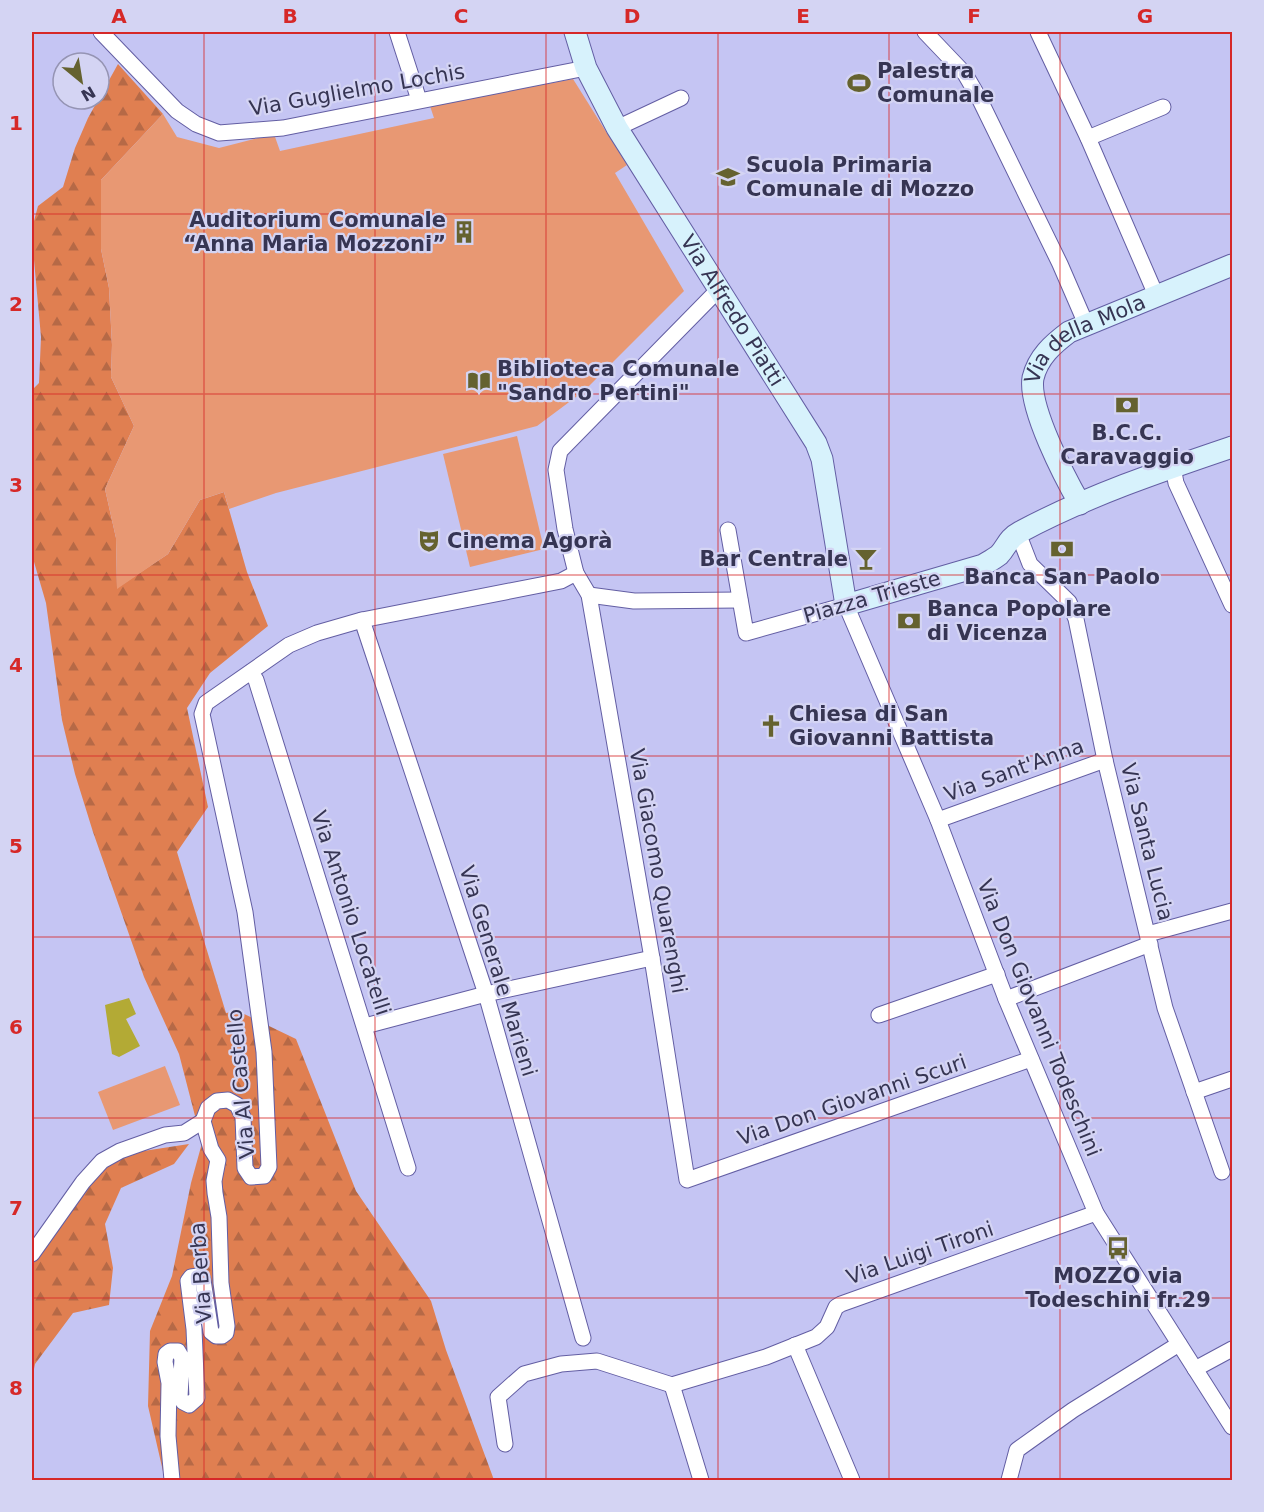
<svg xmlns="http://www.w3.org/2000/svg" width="1264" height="1512" viewBox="0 0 1264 1512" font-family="'DejaVu Sans',sans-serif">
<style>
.forest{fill:url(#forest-firs)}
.green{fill:#e89873}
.water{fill:#b3aa35}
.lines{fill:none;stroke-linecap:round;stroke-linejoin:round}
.street-casing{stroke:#635ea3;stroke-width:17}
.secondary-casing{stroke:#635ea3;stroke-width:23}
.street{stroke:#fff;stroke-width:15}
.secondary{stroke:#d7f2fc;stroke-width:21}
.grid{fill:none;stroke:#d62828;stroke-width:1.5;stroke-opacity:0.55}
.labels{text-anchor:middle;stroke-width:4.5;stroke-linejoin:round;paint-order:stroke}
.poi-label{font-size:21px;font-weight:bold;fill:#363553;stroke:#d4d4f3;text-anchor:start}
.street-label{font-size:21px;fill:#363553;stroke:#d4d4f3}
.neatline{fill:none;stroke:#d62828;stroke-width:2}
.grid-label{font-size:20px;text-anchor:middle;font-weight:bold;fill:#d62828}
</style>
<defs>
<pattern id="forest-firs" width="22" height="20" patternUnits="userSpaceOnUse" patternTransform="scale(1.5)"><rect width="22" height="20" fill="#e07f51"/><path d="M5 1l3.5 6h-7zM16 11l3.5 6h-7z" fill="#b66946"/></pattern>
</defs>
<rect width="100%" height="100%" fill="#c5c5f3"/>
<!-- forest -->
<g class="forest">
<polygon points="118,64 163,114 101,180 101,249 109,288 112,345 111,377 134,426 105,489 116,538 117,588 168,554 200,500 224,492 247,572 268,626 210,673 187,708 208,807 177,852 226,1013 238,1011 296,1039 356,1191 431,1301 446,1350 494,1480 165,1480 148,1406 150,1331 172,1276 191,1183 202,1143 179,1054 144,977 93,832 75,774 62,720 46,603 32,555 32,390 39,383 41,337 34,260 34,221 38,206 63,187 75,148 88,118"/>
<polygon points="189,1144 174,1164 121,1188 105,1224 113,1268 109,1305 73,1313 35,1364 32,1379 32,1263 76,1200 90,1171 137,1152"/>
</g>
<!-- green -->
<g class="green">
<polygon points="573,79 627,165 615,173 684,291 584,391 537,426 276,493 229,509 224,492 200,500 168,554 117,589 116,538 105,489 134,426 111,377 112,344 109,288 101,249 101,180 163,114 177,137 219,148 274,134 280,151 434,118 430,106"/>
<polygon points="517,436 544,549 470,567 443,454"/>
<polygon points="165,1066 180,1105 113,1130 98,1092"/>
</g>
<!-- water -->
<polygon class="water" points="129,998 136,1014 126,1019 140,1046 119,1057 112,1054 105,1005"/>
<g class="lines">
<!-- street casing -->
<g class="street-casing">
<g id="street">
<polyline points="101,32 177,111 196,124 219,133 283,128 586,68"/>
<polyline points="397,32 419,100"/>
<polyline points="925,32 965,74 979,98 1060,264 1086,324"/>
<polyline points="1038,32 1088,138 1156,295"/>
<polyline points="617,128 681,98"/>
<polyline points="1088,138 1163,107"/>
<polyline points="718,290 560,451 556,470 565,529 576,573 589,595 652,958 687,1180 1031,1059"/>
<polyline points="1173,467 1176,483 1232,605"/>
<polyline points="728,530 746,633 846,605 938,820 1006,999 1096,1213 1232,1427"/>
<polyline points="1018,533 1030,564 1069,602 1076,619 1105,760 1165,1008 1222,1172"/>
<polyline points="589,595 634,601 740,600"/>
<polyline points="362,620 486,994 583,1338"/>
<polyline points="251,672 256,680 408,1168"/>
<polyline points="938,820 1105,760"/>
<polyline points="1148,934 1232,911"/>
<polyline points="1006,999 1150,944"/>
<polyline points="879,1015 997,974"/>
<polyline points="365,1026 486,994 652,958"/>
<polyline points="1194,1092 1232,1079"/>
<polyline points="32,1254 83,1182 102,1161 120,1151 165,1135 184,1133 203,1121 208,1108 217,1101 228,1100 237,1105 243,1117 245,1168 251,1177 264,1176 269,1167 264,1052 245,912 202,714 206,703 289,645 317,633 362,620 561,581 576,573"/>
<polyline points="795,1345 852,1480"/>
<polyline points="1195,1369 1232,1349"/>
<polyline points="672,1385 766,1357 816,1337 827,1327 836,1307 841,1304 1096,1213"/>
<polyline points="672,1385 701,1480"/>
<polyline points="505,1444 498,1397 524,1374 561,1364 597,1361 672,1385"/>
<polyline points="172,1480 168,1436 169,1383 165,1362 166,1354 170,1351 178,1351 182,1358 180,1397 183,1402 189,1405 197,1398 194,1329 188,1281 191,1277 198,1276 203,1280 211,1332 216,1336 222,1336 226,1333 227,1326 221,1283 219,1217 215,1193 214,1181 218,1160 211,1149 203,1121"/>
<polyline points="1009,1480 1017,1450 1073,1410 1179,1344"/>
</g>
</g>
<!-- secondary casing -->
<g class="secondary-casing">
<g id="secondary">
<path id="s1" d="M575,32L586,68L617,128L816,443L822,459L846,605L983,565C988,562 994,559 999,555C1007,547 1007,539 1020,532C1087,496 1161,471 1232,447"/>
<path id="s2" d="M1080,504C1065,478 1028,407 1033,378C1038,357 1053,344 1069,332L1232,265"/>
</g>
</g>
<!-- street -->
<use href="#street" class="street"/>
<!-- secondary -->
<use href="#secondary" class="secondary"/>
</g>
<!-- grid -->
<path class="grid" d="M204,32V1480M375,32V1480M546,32V1480M718,32V1480M889,32V1480M1060,32V1480M32,214H1232M32,394H1232M32,575H1232M32,756H1232M32,937H1232M32,1118H1232M32,1298H1232"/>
<!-- icons -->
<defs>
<g id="stadium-bare" transform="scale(1.8)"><path d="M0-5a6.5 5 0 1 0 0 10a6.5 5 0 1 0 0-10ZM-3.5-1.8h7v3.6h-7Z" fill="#65622f" stroke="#d4d4f3" stroke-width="2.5" paint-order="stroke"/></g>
<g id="school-bare" transform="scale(1.8)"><path d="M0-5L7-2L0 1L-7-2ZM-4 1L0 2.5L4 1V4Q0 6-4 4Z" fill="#65622f" stroke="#d4d4f3" stroke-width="2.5" paint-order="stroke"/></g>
<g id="building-bare" transform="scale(1.8)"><path d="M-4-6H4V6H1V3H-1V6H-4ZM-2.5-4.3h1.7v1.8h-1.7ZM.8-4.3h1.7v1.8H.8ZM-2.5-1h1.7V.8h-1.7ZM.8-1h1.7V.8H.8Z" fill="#65622f" stroke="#d4d4f3" stroke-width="2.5" paint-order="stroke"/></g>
<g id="library-bare" transform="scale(1.8)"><path d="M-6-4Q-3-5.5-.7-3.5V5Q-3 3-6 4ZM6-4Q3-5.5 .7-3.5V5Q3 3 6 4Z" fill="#65622f" stroke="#d4d4f3" stroke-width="2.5" paint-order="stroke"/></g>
<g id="bank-bare" transform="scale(1.8)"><path d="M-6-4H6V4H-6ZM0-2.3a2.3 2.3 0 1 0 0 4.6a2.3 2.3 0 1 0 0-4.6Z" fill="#65622f" stroke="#d4d4f3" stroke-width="2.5" paint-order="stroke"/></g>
<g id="theatre-bare" transform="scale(1.8)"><path d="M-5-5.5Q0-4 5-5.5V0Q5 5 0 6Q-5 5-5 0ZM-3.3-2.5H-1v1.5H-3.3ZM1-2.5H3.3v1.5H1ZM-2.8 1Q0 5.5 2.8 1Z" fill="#65622f" stroke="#d4d4f3" stroke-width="2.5" paint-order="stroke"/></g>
<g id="bar-bare" transform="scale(1.8)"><path d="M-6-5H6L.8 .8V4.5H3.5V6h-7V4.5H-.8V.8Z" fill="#65622f" stroke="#d4d4f3" stroke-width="2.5" paint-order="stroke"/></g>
<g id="church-bare" transform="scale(1.8)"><path d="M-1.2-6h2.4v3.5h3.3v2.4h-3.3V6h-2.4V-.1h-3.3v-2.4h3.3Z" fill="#65622f" stroke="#d4d4f3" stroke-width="2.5" paint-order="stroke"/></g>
<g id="bus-bare" transform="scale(1.8)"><path d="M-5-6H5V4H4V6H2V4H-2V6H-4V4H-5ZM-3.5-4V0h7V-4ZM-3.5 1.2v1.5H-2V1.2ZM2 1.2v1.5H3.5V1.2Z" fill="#65622f" stroke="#d4d4f3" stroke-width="2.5" paint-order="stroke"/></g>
</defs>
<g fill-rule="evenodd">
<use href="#stadium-bare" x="859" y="83"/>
<use href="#school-bare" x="728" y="177"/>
<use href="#building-bare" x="464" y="232"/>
<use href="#library-bare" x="479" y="381"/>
<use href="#bank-bare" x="1127" y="405"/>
<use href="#theatre-bare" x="429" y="541"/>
<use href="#bank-bare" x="1062" y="549"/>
<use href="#bar-bare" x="866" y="559"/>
<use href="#bank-bare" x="909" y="621"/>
<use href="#church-bare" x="771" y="726"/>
<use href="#bus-bare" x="1118" y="1248"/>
</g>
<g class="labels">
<!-- poi labels -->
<g class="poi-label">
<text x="877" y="78">Palestra<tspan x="877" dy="24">Comunale</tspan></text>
<text x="746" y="172">Scuola Primaria<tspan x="746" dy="24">Comunale di Mozzo</tspan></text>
<text x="446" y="227" text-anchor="end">Auditorium Comunale<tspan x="446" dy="24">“Anna Maria Mozzoni”</tspan></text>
<text x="497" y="376">Biblioteca Comunale<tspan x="497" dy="24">"Sandro Pertini"</tspan></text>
<text x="1127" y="440" text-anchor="middle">B.C.C.<tspan x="1127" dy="24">Caravaggio</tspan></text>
<text x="447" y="548">Cinema Agorà</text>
<text x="848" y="566" text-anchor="end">Bar Centrale</text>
<text x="1062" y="584" text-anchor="middle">Banca San Paolo</text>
<text x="927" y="616">Banca Popolare<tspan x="927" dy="24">di Vicenza</tspan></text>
<text x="789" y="721">Chiesa di San<tspan x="789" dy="24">Giovanni Battista</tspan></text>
<text x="1118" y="1283" text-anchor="middle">MOZZO via<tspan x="1118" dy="24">Todeschini fr.29</tspan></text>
</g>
<!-- street labels -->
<g class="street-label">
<text transform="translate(357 90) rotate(-10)" y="7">Via Guglielmo Lochis</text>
<text dy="7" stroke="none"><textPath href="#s1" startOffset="321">Via Alfredo Piatti</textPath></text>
<text dy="7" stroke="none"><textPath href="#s2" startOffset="204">Via della Mola</textPath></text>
<text transform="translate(872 597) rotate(-16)" y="7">Piazza Trieste</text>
<text transform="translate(1014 770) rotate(-20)" y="7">Via Sant'Anna</text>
<text transform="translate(1147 842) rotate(76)" y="7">Via Santa Lucia</text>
<text transform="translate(658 871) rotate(80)" y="7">Via Giacomo Quarenghi</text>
<text transform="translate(351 913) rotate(72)" y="7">Via Antonio Locatelli</text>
<text transform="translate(498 971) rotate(73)" y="7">Via Generale Marieni</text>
<text transform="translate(1039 1018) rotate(68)" y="7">Via Don Giovanni Todeschini</text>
<text transform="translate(241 1084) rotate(-95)" y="7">Via Al Castello</text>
<text transform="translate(852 1100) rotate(-19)" y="7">Via Don Giovanni Scuri</text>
<text transform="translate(920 1253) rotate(-19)" y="7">Via Luigi Tironi</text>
<text transform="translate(201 1273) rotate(-94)" y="7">Via Berba</text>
</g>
</g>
<!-- border -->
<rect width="1264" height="1512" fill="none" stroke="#d4d4f3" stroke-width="66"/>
<!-- north arrow -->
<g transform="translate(81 81) rotate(150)"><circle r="28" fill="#d4d4f3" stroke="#9594b3" stroke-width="1.5"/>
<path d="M0-4.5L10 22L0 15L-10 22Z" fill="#65622f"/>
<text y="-9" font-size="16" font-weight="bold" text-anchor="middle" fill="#363553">N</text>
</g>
<rect x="33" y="33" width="1198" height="1446" class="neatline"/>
<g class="grid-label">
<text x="119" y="23">A</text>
<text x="290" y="23">B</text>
<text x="461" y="23">C</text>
<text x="632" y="23">D</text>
<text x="803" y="23">E</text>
<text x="974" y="23">F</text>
<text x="1145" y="23">G</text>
<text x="16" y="130">1</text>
<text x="16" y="311">2</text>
<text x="16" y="492">3</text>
<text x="16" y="672">4</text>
<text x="16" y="853">5</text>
<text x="16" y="1034">6</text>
<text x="16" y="1215">7</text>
<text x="16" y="1395">8</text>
</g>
</svg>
